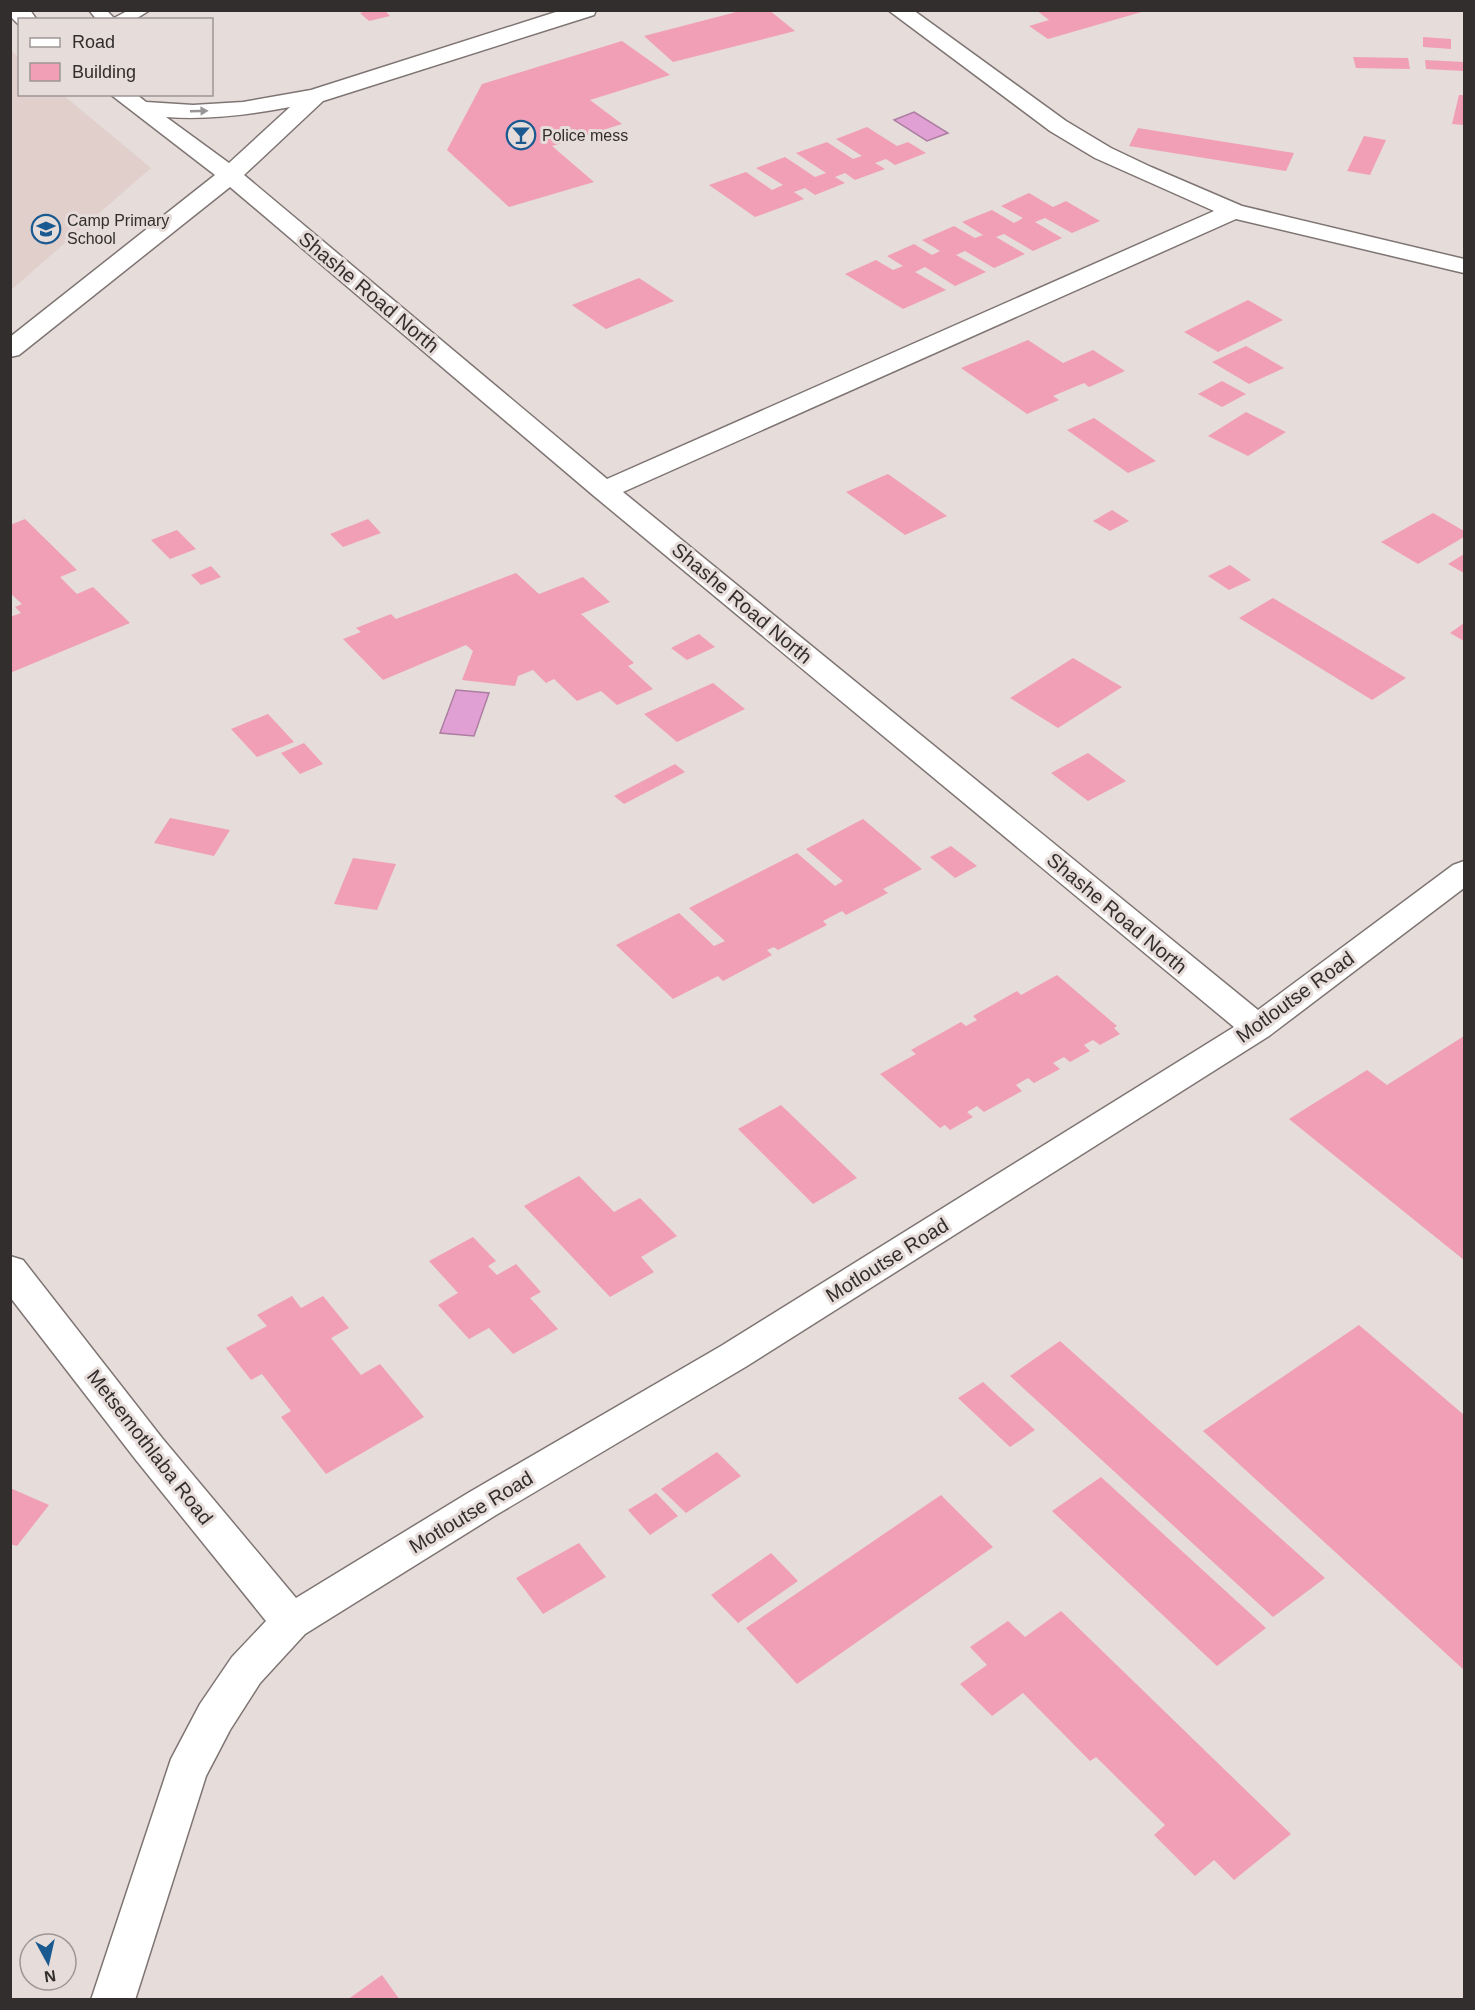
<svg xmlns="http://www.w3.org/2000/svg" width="1475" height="2010" viewBox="0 0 1475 2010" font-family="Helvetica,sans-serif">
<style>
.built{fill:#e1cfcc}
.water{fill:#e0a0d4;stroke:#ac7ea2;stroke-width:1.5}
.building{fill:#f19fb6}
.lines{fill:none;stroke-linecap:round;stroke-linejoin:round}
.lane-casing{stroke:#7e7573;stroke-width:3}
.street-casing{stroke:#7e7573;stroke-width:3}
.lane{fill:#fff;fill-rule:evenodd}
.street{fill:#fff;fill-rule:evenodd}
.oneway{fill:#989696}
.labels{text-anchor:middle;stroke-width:6;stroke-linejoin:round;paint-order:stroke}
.far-poi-label{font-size:16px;fill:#322e2d;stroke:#e6dcda;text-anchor:start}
.street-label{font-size:20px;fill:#322e2d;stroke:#e6dcda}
</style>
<rect width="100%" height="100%" fill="#e6dcda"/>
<!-- built -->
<polygon class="built" points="11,50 19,58 20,94 63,95 151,168 11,290"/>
<!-- water -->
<g class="water">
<polygon points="914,112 948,133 927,141 894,120"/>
<polygon points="456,690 489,693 474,736 440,733"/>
</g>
<!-- building -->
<g class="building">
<polygon points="369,10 384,10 390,16 369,21 360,13"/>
<polygon points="744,10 769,10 795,31 673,62 644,36"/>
<polygon points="1036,10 1145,10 1145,11 1048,39 1029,26 1049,20"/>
<polygon points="1423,37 1451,39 1451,49 1423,47"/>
<polygon points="622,41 670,75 590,100 622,124 552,146 594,182 509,207 447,150 482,84"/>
<polygon points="1353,57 1408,58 1410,69 1356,68"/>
<polygon points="1425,60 1464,62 1464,71 1426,69"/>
<polygon points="1459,95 1464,95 1464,125 1452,124"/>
<polygon points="867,127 897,146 908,142 926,153 895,165 886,159 875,163 885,169 855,180 845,173 835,177 845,183 815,195 805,188 794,192 804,199 755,217 709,185 746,172 772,190 783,185 756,168 785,157 815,177 826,173 796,153 827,142 853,159 862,156 836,139"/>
<polygon points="1138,128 1294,153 1286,171 1129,146"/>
<polygon points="1364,136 1386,140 1370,175 1347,171"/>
<polygon points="1029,193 1053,207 1066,201 1100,221 1072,233 1045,218 1035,222 1062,238 1033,251 1004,234 996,237 1025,254 994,268 965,251 956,255 986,272 955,286 925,267 915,272 946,290 903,309 845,274 876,260 893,270 903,266 887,256 914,244 932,255 940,251 922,240 954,226 975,238 983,235 962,222 992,210 1014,223 1023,218 1001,206"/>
<polygon points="639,278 674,301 606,329 572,305"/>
<polygon points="1248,300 1283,320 1218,352 1184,332"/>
<polygon points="1028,340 1063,363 1093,350 1125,371 1089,387 1084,383 1053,396 1059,400 1027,414 961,368"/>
<polygon points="1246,346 1284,368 1249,384 1212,362"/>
<polygon points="1222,381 1246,394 1222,407 1198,394"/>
<polygon points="1246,412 1286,432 1248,456 1208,436"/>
<polygon points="1094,418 1156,461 1128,473 1067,430"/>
<polygon points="888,474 947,516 905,535 846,492"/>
<polygon points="1112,510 1129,521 1110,531 1093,521"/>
<polygon points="1433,513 1464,531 1464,537 1418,564 1381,542"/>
<polygon points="25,519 77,570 60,577 77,594 93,587 130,623 10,673 10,617 21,613 15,607 22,604 10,593 10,525"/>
<polygon points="368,519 381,533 343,547 330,534"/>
<polygon points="177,530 196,549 170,559 151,540"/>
<polygon points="1464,554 1464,573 1448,564"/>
<polygon points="1230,565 1251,580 1229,590 1208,576"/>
<polygon points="211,566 221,577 201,585 191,575"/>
<polygon points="516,573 539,594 583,577 610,602 581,614 634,663 628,666 653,689 617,705 601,691 577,701 554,679 546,683 533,670 518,676 515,686 462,680 473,651 466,645 383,680 343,639 361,632 356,628 391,614 396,619"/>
<polygon points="1273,598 1406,678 1372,700 1239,618"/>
<polygon points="1464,623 1464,641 1450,633"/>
<polygon points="699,634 715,647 687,660 671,648"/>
<polygon points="1073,658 1122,687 1058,728 1010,698"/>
<polygon points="713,683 745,709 677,742 644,714"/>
<polygon points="268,714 294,742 257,757 231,729"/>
<polygon points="304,743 323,764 300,774 281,753"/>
<polygon points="1088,753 1126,781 1088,801 1051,773"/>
<polygon points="675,764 685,772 624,804 614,796"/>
<polygon points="170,818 230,830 214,856 154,843"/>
<polygon points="863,819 922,869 883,889 888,893 846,915 842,911 823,921 827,925 778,950 774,947 767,950 772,955 723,981 718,976 673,999 616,945 679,913 714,946 725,941 689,908 797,853 835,886 843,881 806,849"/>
<polygon points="951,846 977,866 955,878 930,857"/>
<polygon points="353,858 396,864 377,910 334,904"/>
<polygon points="1057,975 1117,1026 1114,1028 1120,1034 1100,1045 1093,1040 1084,1045 1090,1051 1070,1062 1064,1057 1053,1063 1060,1069 1034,1083 1028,1078 1016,1085 1022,1091 984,1112 977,1106 967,1112 973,1117 950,1130 945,1125 940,1128 880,1074 916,1054 911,1050 961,1022 966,1026 977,1020 973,1016 1017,991 1021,995"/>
<polygon points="1464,1036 1464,1260 1289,1119 1367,1070 1387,1085"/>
<polygon points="781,1105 857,1178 813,1204 738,1129"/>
<polygon points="579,1176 614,1212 640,1198 677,1236 641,1257 654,1272 610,1297 524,1206"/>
<polygon points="473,1237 496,1261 488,1266 497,1275 516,1264 541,1292 530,1298 558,1329 513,1354 489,1328 469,1339 438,1305 458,1293 429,1261"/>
<polygon points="292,1296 301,1308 323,1296 349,1328 331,1338 361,1375 380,1364 424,1417 326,1474 281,1417 291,1411 262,1374 251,1380 226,1348 267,1326 257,1315"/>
<polygon points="1359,1325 1464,1415 1464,1670 1203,1431"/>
<polygon points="1060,1341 1325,1578 1273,1617 1010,1376"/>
<polygon points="983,1382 1035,1430 1010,1447 958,1398"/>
<polygon points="717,1452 741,1476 686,1513 661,1489"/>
<polygon points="1101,1477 1266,1628 1217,1666 1052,1511"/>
<polygon points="10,1488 49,1505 17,1546 10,1544"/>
<polygon points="656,1493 678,1516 650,1535 628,1510"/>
<polygon points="941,1495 993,1547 797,1684 746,1628"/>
<polygon points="579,1543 606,1577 543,1614 516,1578"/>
<polygon points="771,1553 798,1581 738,1623 711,1595"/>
<polygon points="1061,1611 1291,1834 1234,1880 1214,1860 1195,1876 1154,1835 1165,1825 1096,1757 1090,1761 1023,1693 992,1716 960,1684 987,1665 970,1647 1008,1621 1025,1637"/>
<polygon points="382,1975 400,2000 347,2000"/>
</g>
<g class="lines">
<!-- lane casing -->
<g class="lane-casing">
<polygon id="lane" points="89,10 106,10 114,18 129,10 150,10 134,20 97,20"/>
</g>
<!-- street casing -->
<g class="street-casing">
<g id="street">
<polygon points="10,10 30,10 37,20 20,20 19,25 10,16"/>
<path d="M562,10H596L594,15L323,101L244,175L607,479L1214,211L1095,158L1050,131L888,10H913L1066,121L1111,148L1151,167L1242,206L1464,259V273L1236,219L623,492L1258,1010L1453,865L1464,861V888L1269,1036L747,1366L496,1515L305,1634L260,1683L230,1730L206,1776L135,2000H91L171,1759L200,1704L232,1657L266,1621L136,1460L10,1297V1256L23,1260L162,1438L296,1598L468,1493L721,1346L1234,1027L594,496L230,187L19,355L10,357V337L215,175L110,94H136L146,102L193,105L243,102L311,90ZM290,107L229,163L166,117C208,120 248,115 290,107Z"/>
</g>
</g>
<!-- lane -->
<use href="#lane" class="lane"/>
<!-- street -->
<use href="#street" class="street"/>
</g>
<!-- one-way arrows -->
<defs><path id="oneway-solid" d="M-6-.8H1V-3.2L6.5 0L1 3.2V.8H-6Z" transform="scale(1.5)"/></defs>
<use class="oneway" href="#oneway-solid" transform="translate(199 111) rotate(-2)"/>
<!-- icons -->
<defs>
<g id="bar-ring" transform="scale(1.5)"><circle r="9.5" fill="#e6dcda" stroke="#1b5a90" stroke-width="1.5"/><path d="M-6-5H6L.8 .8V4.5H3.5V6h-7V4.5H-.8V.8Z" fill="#1b5a90"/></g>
<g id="school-ring" transform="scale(1.5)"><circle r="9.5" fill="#e6dcda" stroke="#1b5a90" stroke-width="1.5"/><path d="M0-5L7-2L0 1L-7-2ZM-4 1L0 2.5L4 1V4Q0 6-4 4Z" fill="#1b5a90"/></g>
</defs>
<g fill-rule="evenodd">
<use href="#bar-ring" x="521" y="135"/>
<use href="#school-ring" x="46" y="229"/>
</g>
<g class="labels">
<!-- far-poi labels -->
<g class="far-poi-label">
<text x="542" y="141">Police mess</text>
<text x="67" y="226">Camp Primary<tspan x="67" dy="18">School</tspan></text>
</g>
<!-- street labels -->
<g class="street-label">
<text transform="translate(369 292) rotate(40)" y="7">Shashe Road North</text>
<text transform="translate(742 603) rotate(40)" y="7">Shashe Road North</text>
<text transform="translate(1117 913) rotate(40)" y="7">Shashe Road North</text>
<text transform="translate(1295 997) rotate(-36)" y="7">Motloutse Road</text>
<text transform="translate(887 1260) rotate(-32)" y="7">Motloutse Road</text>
<text transform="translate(150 1447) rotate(52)" y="7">Metsemothlaba Road</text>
<text transform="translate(471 1512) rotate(-31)" y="7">Motloutse Road</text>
</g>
</g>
<!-- border -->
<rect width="1475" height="2010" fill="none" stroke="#322e2d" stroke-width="24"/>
<!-- legend -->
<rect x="18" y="18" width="195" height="78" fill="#e6dcda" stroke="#9e9695" stroke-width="1.5"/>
<rect x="30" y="38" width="30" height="9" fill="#ffffff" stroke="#9e9695" stroke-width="1.5"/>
<text x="72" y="48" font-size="18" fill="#322e2d">Road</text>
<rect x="30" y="63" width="30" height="18" fill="#f19fb6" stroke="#9e9695" stroke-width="1.5"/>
<text x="72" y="78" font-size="18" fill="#322e2d">Building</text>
<!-- north arrow -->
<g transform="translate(48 1962) rotate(172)"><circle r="28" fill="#e6dcda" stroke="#9e9695" stroke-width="1.5"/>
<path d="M0-4.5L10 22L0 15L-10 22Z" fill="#1b5a90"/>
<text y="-9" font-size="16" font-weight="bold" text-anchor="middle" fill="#322e2d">N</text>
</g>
</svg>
